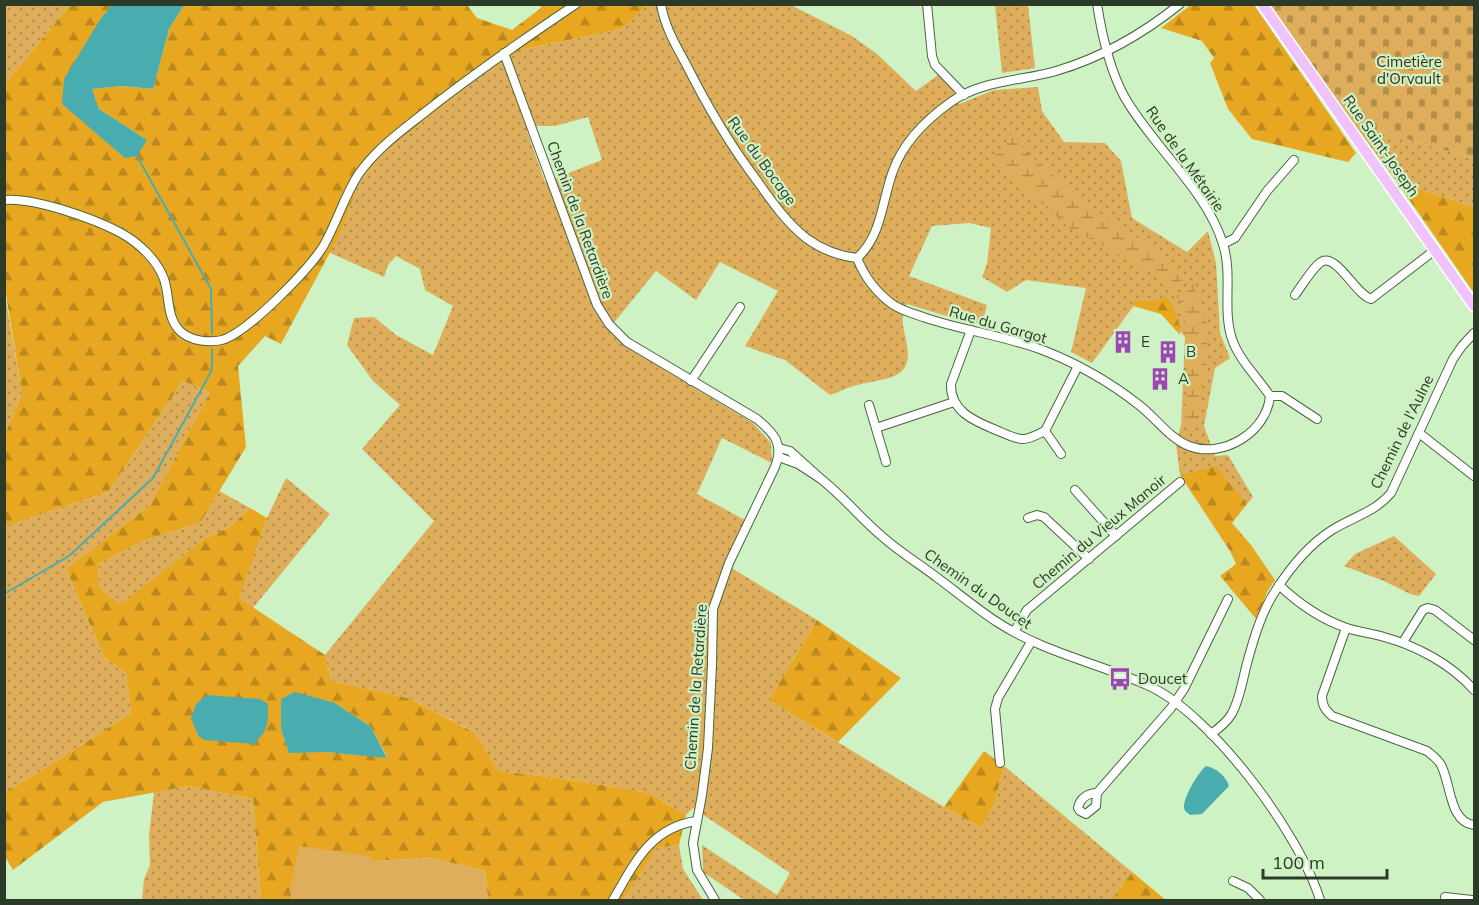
<svg xmlns="http://www.w3.org/2000/svg" width="1479" height="905" viewBox="0 0 1479 905" font-family="Mulish,sans-serif">
<style>
.grass{fill:url(#grass-dots);fill-rule:evenodd}
.forest{fill:url(#forest-firs);fill-rule:evenodd}
.wetland{fill:url(#wetland-marsh)}
.cemetery{fill:url(#cemetery-stones)}
.pitch{fill:#deae5c}
.water{fill:#49acaf}
.lines{fill:none;stroke-linecap:round;stroke-linejoin:round}
.stream{stroke:#49acaf;stroke-width:2}
.minor-casing{stroke:#48663f;stroke-width:10}
.major-casing{stroke:#fff;stroke-width:13}
.minor{stroke:#fff;stroke-width:8}
.major{stroke:#f0c3fc;stroke-width:10}
.labels{text-anchor:middle;stroke-width:4.5;stroke-linejoin:round;paint-order:stroke}
.park-label{font-size:15px;fill:#3b2f1b;stroke:#cff2c5}
.street-label{font-size:15px;fill:#2c3a28;stroke:#cff2c5}
.poi-label{font-size:15px;fill:#2c3a28;stroke:#cff2c5;text-anchor:start}
</style>
<defs>
<pattern id="grass-dots" width="8" height="8" patternUnits="userSpaceOnUse" patternTransform="scale(1.5)"><rect width="8" height="8" fill="#deae5c"/><path d="M2 2h.1M6 6h.1" fill="none" stroke="#b48f4c" stroke-width="1.8" stroke-linecap="round"/></pattern>
<pattern id="forest-firs" width="22" height="20" patternUnits="userSpaceOnUse" patternTransform="scale(1.5)"><rect width="22" height="20" fill="#e8a721"/><path d="M5 1l3.5 6h-7zM16 11l3.5 6h-7z" fill="#bc891d"/></pattern>
<pattern id="wetland-marsh" width="20" height="14" patternUnits="userSpaceOnUse" patternTransform="scale(1.5)"><rect width="20" height="14" fill="#deae5c"/><path d="M1 5h8M5 5V1M11 12h8M15 12V8" fill="none" stroke="#b48f4c"/></pattern>
<pattern id="cemetery-stones" width="16" height="16" patternUnits="userSpaceOnUse" patternTransform="scale(1.5)"><rect width="16" height="16" fill="#deae5c"/><path d="M2 7V4a2 2 0 0 1 4 0v3zM10 15v-3a2 2 0 0 1 4 0v3z" fill="#b48f4c"/></pattern>
</defs>
<rect width="100%" height="100%" fill="#cff2c5"/>
<!-- grass -->
<g class="grass">
<polygon points="5,5 70,5 6,83 5,90"/>
<path d="M645,5H791L852,36L877,54L916,91L938,75L952,88L959,104L994,90L1038,87L1042,111L1064,142L1105,143L1121,161L1132,218L1187,252L1208,231L1216,263L1220,333L1230,358L1215,368L1204,426L1215,456L1228,455L1253,497L1247,504L1216,467L1180,475L1176,444L1181,425L1185,337L1163,312L1135,304L1092,363L1071,352L1086,288L1026,280L1007,292L982,277L987,264L991,228L969,223L932,226L909,276L987,305L982,324L943,315L907,304C899,322 904,326 907,345C913,378 888,378 866,383C853,385 841,391 830,395L785,360L745,346L778,291L720,262L696,300L656,271L608,330L623,345L753,423L771,443L772,463L722,438L697,494L745,520L725,564L817,620L769,700L944,807L982,828L994,804L1004,766L1132,872L1111,900H744L703,872L702,845L777,895L790,873L693,808L686,815L649,793L566,779L499,771L473,731L408,698L331,681L325,655L434,521L362,449L400,405L373,381L347,345L354,318L374,317L396,335L433,355L453,306L425,290L420,269L396,256L388,265L384,277L328,252L343,228L359,181L385,152L479,77L520,50L622,29L646,6ZM588,117L602,160L545,182L527,131L537,126H555Z"/>
<polygon points="995,5 1028,5 1035,68 1002,73"/>
<polygon points="1353,123 1474,159 1474,207 1397,182"/>
<polygon points="4,288 22,394 5,434 4,434"/>
<polygon points="183,381 210,392 150,505 66,569 104,657 126,673 131,713 49,766 5,792 4,526 108,492"/>
<polygon points="286,478 330,514 253,608 238,598 267,518"/>
<polygon points="219,491 250,508 230,527 204,539 120,606 99,587 98,564 145,540 200,523"/>
<polygon points="1394,536 1436,574 1419,596 1410,594 1384,581 1344,566 1355,554"/>
<polygon points="189,786 253,799 261,900 142,900 144,879 150,865 149,835 154,792"/>
<polygon points="679,845 683,869 703,900 623,900 657,848"/>
</g>
<!-- forest -->
<g class="forest">
<polygon points="1192,4 1254,5 1356,153 1348,162 1252,139 1228,109 1210,63 1214,58 1202,41 1161,28"/>
<path d="M70,5H112L101,18L62,104L147,140L99,109L92,89L122,86L153,89L169,29L184,5H467L477,18L512,30L541,8L540,5H645L646,6L622,29L520,50L479,77L385,152L359,181L343,228L281,344L265,336L238,366L246,447L200,523L145,540L98,564L99,587L120,605L204,539L230,527L250,508L267,518L239,598L325,655L331,681L408,698L474,732L499,771L566,779L649,793L686,815L679,845L657,848L623,900H488L485,871L430,858L373,861L290,889L292,900H261L253,799L189,786L103,802L13,870L5,857V792L49,766L131,713L126,673L104,657L66,569L150,505L210,392L183,381L108,492L5,526V434L22,394L5,288L4,90L6,83ZM335,703L371,727L387,757L326,752H289L281,729Z"/>
<polygon points="1397,182 1474,207 1474,293"/>
<path d="M1166,296C1174,308 1181,321 1180,335L1161,314L1133,306V301H1157Z"/>
<polygon points="1216,466 1247,504 1232,523 1251,545 1275,580 1267,592 1257,620 1220,576 1236,564 1230,551 1180,475"/>
<polygon points="817,620 901,678 838,742 769,700"/>
<polygon points="984,751 1004,766 994,804 982,828 944,807"/>
<polygon points="1132,872 1166,900 1111,900"/>
</g>
<!-- wetland -->
<g class="wetland">
<polygon points="1012,133 1033,158 1089,205 1118,227 1140,239 1184,278 1171,290 1158,276 1068,227 991,157 1001,152"/>
<path d="M1193,283L1207,325V361L1194,429L1184,427C1186,383 1196,335 1176,295Z"/>
</g>
<!-- cemetery -->
<polygon class="cemetery" points="1270,5 1474,5 1474,159 1353,123"/>
<!-- pitch -->
<polygon class="pitch" points="299,846 370,856 373,861 430,858 485,871 488,900 292,900 290,889"/>
<!-- water -->
<g class="water">
<polygon points="112,5 184,5 169,29 153,89 122,86 92,89 99,109 147,140 137,156 125,158 62,104 64,79 101,18"/>
<polygon points="295,692 335,703 371,727 387,758 326,752 289,753 281,729 281,699"/>
<path d="M207,695L260,699L268,704C268,723 269,730 254,744L204,740L198,735L191,718L196,704Z"/>
<path d="M1206,766C1216,768 1226,776 1229,786L1202,814L1190,815C1187,812 1184,811 1184,807C1184,796 1198,773 1206,766Z"/>
</g>
<g class="lines">
<!-- stream -->
<g class="stream">
<polyline points="137,156 211,289 212,334"/>
<polyline points="4,594 69,556 153,478 212,370 212,349"/>
</g>
<!-- minor casing -->
<g class="minor-casing">
<g id="minor">
<path d="M661,4C664,25 676,46 686,64C707,106 730,145 758,182C772,202 787,223 806,238C821,249 839,256 857,258C882,236 882,200 893,171C903,143 927,119 951,102C981,80 1022,81 1056,71C1100,58 1144,33 1180,4"/>
<polyline points="927,4 932,56 935,65 964,95"/>
<path d="M504,53L597,305L609,324L627,342L757,419C775,434 784,444 775,467L729,563L713,609L712,665L708,748L702,795L693,843L697,870L715,900"/>
<path d="M4,200C34,197 95,219 121,233C139,243 157,260 164,279C170,296 166,317 180,331C190,341 209,343 222,340C247,333 311,268 324,245C337,222 344,197 358,175C376,149 400,132 424,113C473,74 524,39 576,4"/>
<polyline points="1223,244 1235,238 1267,191 1294,160"/>
<path d="M857,258C864,276 876,292 892,304C902,311 915,314 926,318C965,331 1006,336 1045,351C1078,364 1111,383 1139,405C1156,418 1169,438 1189,446C1223,459 1267,432 1270,396C1258,378 1239,360 1232,339C1222,309 1233,275 1223,244C1206,189 1152,146 1124,96C1109,68 1102,36 1097,4"/>
<path d="M1295,295C1301,287 1313,267 1321,262C1336,252 1356,295 1371,299L1435,250"/>
<path d="M971,330L951,384C950,411 974,421 996,430C1004,433 1014,439 1023,439C1030,439 1038,434 1045,431L1078,366"/>
<polyline points="691,381 740,307"/>
<polyline points="1270,396 1282,396 1317,419"/>
<polyline points="869,405 886,462"/>
<polyline points="876,428 954,402"/>
<polyline points="1045,431 1061,454"/>
<polyline points="1419,433 1474,476"/>
<polyline points="779,457 798,464 821,479 790,451 779,448"/>
<path d="M821,479C844,497 862,520 884,538C901,553 921,565 939,579C958,593 977,609 997,622C1043,652 1097,663 1147,685C1211,713 1300,834 1320,900"/>
<polyline points="1075,490 1116,536"/>
<polyline points="1028,518 1037,515 1044,517 1089,559"/>
<path d="M1279,585C1298,603 1319,618 1344,627C1357,632 1371,633 1384,637C1417,646 1451,664 1474,690"/>
<path d="M1346,628L1322,696C1322,705 1325,710 1332,716L1427,751C1432,755 1438,759 1441,765C1451,783 1449,822 1474,825"/>
<polyline points="1014,632 1027,610 1180,482"/>
<polyline points="1403,642 1423,610 1428,608 1435,610 1474,640"/>
<path d="M1211,734C1218,729 1226,723 1231,715C1239,702 1242,683 1246,667C1253,641 1261,612 1276,590C1290,568 1310,544 1332,530C1353,517 1375,512 1391,493L1453,359L1462,346L1474,333"/>
<polyline points="1000,763 995,709 998,698 1031,642"/>
<path d="M1097,793C1088,793 1080,798 1078,808L1080,811L1086,814L1096,806L1097,793L1171,708L1184,689L1228,599"/>
<polyline points="1233,881 1248,888 1260,900"/>
<polyline points="1445,897 1472,900"/>
<path d="M613,900C634,864 650,828 696,821"/>
</g>
</g>
<!-- major casing -->
<g class="major-casing">
<polyline id="major" points="1262,4 1474,306"/>
</g>
<!-- minor -->
<use href="#minor" class="minor"/>
<!-- major -->
<use href="#major" class="major"/>
</g>
<!-- icons -->
<defs>
<g id="building-bare" transform="scale(1.8)"><path d="M-4-6H4V6H1V3H-1V6H-4ZM-2.5-4.3h1.7v1.8h-1.7ZM.8-4.3h1.7v1.8H.8ZM-2.5-1h1.7V.8h-1.7ZM.8-1h1.7V.8H.8Z" fill="#9d47b4" stroke="#cff2c5" stroke-width="2.5" paint-order="stroke"/></g>
<g id="bus-bare" transform="scale(1.8)"><path d="M-5-6H5V4H4V6H2V4H-2V6H-4V4H-5ZM-3.5-4V0h7V-4ZM-3.5 1.2v1.5H-2V1.2ZM2 1.2v1.5H3.5V1.2Z" fill="#9d47b4" stroke="#cff2c5" stroke-width="2.5" paint-order="stroke"/></g>
</defs>
<g fill-rule="evenodd">
<use href="#building-bare" x="1123" y="342"/>
<use href="#building-bare" x="1168" y="352"/>
<use href="#building-bare" x="1160" y="379"/>
<use href="#bus-bare" x="1120" y="679"/>
</g>
<g class="labels">
<!-- park labels -->
<g class="park-label">
<text x="1409" y="67">Cimetière<tspan x="1409" dy="17">d'Orvault</tspan></text>
</g>
<!-- street labels -->
<g class="street-label">
<text transform="translate(1381 146) rotate(55)" y="5">Rue Saint-Joseph</text>
<text transform="translate(1185 159) rotate(55)" y="5">Rue de la Métairie</text>
<text transform="translate(762 161) rotate(54)" y="5">Rue du Bocage</text>
<text transform="translate(580 220) rotate(70)" y="5">Chemin de la Retardière</text>
<text transform="translate(998 325) rotate(16)" y="5">Rue du Gargot</text>
<text transform="translate(1402 432) rotate(-64)" y="5">Chemin de l'Aulne</text>
<text transform="translate(1099 532) rotate(-40)" y="5">Chemin du Vieux Manoir</text>
<text transform="translate(978 589) rotate(35)" y="5">Chemin du Doucet</text>
<text transform="translate(696 687) rotate(-86)" y="5">Chemin de la Retardière</text>
</g>
<!-- poi labels -->
<g class="poi-label">
<text x="1141" y="347">E</text>
<text x="1186" y="357">B</text>
<text x="1178" y="384">A</text>
<text x="1138" y="684">Doucet</text>
</g>
</g>
<!-- border -->
<rect width="1479" height="905" fill="none" stroke="#2c3a28" stroke-width="12"/>
<!-- scale -->
<path d="M1263 869v9h124v-9" fill="none" stroke="#2c3a28" stroke-width="3"/>
<text x="1272" y="869" font-size="18" fill="#2c3a28" stroke="#cff2c5" stroke-width="4.5" paint-order="stroke">100 m</text>
</svg>
